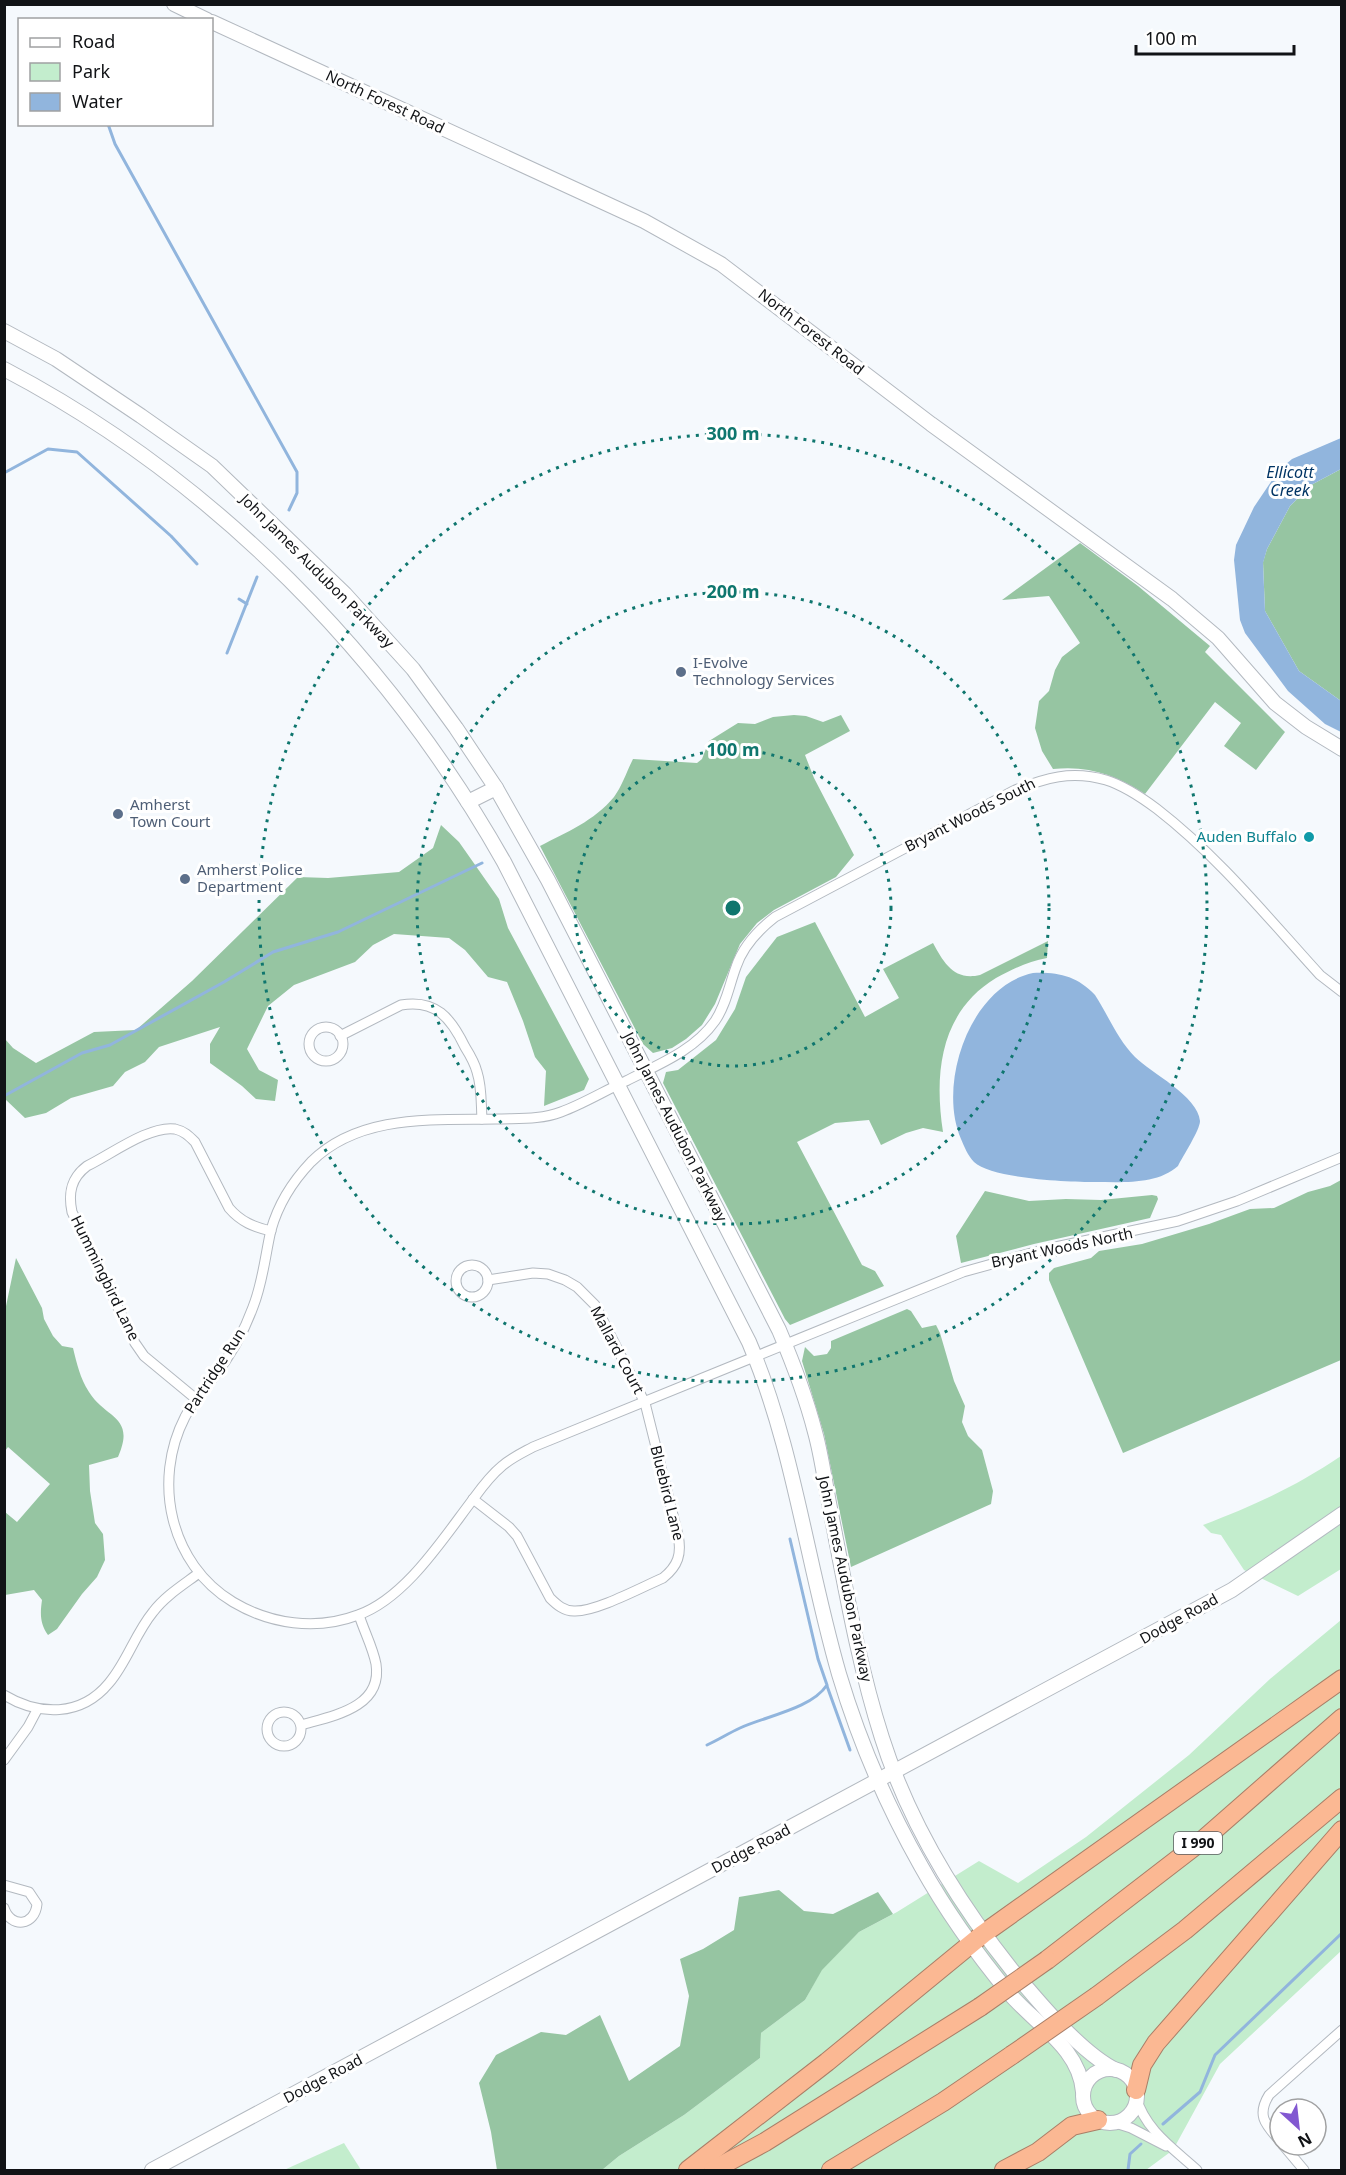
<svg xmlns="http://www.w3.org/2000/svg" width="1346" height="2175" viewBox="0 0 1346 2175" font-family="'Noto Sans',sans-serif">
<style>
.green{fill:#c3edcd}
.forest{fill:#96c5a2}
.water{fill:#91b5dd}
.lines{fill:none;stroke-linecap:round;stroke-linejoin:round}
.stream{stroke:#91b5dd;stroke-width:3}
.street-casing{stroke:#b3b9c0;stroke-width:11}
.secondary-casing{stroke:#b3b9c0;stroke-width:16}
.highway-casing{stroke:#a97e67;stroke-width:20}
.street{stroke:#fff;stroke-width:9}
.secondary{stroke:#fff;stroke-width:14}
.highway{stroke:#fbb893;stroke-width:18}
.highway-bridge-casing{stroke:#a97e67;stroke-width:20;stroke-linecap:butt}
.highway-bridge{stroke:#fbb893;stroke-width:18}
.ring{fill:none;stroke:#0f766e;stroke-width:3;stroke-dasharray:3 6}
.service-dot{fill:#5c6f8a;stroke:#fff;stroke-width:2}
.culture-dot{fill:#0f9aa8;stroke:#fff;stroke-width:2}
.labels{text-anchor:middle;stroke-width:6;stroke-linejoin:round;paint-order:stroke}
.shield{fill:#fff;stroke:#585a5c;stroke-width:1.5}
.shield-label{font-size:14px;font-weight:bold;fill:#111316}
.street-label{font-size:15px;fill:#111316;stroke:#fff}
.service-label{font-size:15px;fill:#4e5e75;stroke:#fff;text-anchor:start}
.culture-label{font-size:15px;fill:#0d838f;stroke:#fff;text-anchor:end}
.water-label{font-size:16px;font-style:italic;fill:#003464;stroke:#fff}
.centre{fill:#0f766e;stroke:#fff;stroke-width:3}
.ring-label{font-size:18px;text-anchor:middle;font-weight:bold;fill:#0f766e;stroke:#fff;stroke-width:6;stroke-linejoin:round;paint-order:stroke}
</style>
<rect width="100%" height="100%" fill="#f5f9fd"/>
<!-- green -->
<g class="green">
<path d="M1341,1456V1569L1298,1596L1244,1570L1221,1535L1211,1533L1203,1525C1255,1505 1295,1487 1341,1456Z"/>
<polygon points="1341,1620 1341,1951 1220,2064 1173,2150 1146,2170 602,2170 619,2156 684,2115 760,2058 761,2033 805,2000 822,1969 859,1932 897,1912 979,1861 1018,1883 1086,1837 1189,1755 1270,1679"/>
<polygon points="344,2143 361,2170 284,2170"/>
</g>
<!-- forest -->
<g class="forest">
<polygon points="1341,469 1341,701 1299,671 1265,611 1263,562 1267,549 1290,506 1311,485"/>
<path d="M1080,543L1138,586L1210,646L1205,652L1285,732L1256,770L1224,746L1241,723L1215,702L1145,794C1116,775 1088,765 1053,769L1042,751L1035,728L1039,701L1049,691L1055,670L1062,657L1080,643L1049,596L1002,600Z"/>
<path d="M794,715L806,716L823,722L841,715L850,731L805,755L814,778L854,855L836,877L774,910L757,923L740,944L715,1004L702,1025L686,1039L672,1048L653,1053L643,1044L540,846C567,832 594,821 614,797C622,786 627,771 633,759L697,763L702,759L709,741L738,723L755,724L773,717Z"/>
<polygon points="441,825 459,842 499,899 508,928 589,1079 584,1090 544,1106 546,1071 535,1057 523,1021 507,982 488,977 465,950 449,938 394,934 373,945 355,962 294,985 268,1006 247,1049 259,1070 278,1080 275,1101 256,1099 242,1086 210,1063 210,1044 220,1027 159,1047 145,1062 125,1072 113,1086 71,1098 46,1113 25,1118 5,1099 5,1039 13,1048 36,1063 94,1032 136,1030 192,981 298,877 328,878 399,872 433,848"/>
<path d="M815,922L865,1017L899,998L883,969L933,943C944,963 954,981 980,975L1048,941L1047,958C1029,961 1013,969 996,978C940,1012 934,1073 943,1132L923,1128L906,1133L881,1145L869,1120L835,1123L797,1142L862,1265L875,1271L884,1286L790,1325L785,1319L663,1083L666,1072L678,1070L716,1040L735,1009L746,977L777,937Z"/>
<polygon points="1341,1180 1341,1360 1123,1453 1049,1280 1049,1273 1054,1268 1091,1258 1099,1251 1142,1244 1209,1224 1250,1209 1274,1208 1308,1192 1330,1186"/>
<polygon points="985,1191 1029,1201 1066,1199 1101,1200 1152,1195 1157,1196 1158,1199 1150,1218 1034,1244 961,1263 956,1236"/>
<path d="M16,1258L42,1308L44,1319L53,1336L62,1346L73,1348C77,1364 80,1378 89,1392C106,1419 136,1416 118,1457L89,1465L90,1491L95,1523L103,1534L105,1560L97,1577L82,1594L57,1629L48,1635C40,1624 40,1614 42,1600L34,1590L5,1595V1512L17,1522L50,1484L8,1447L5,1451V1311Z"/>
<polygon points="907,1309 911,1311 922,1328 936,1325 940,1333 954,1381 965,1406 962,1422 968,1436 982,1450 993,1491 991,1504 851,1567 824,1434 802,1361 805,1347 814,1356 827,1354 831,1348 831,1341"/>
<polygon points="779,1890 804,1911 833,1914 878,1892 893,1914 859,1932 822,1970 805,2000 761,2033 760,2058 684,2115 619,2156 602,2170 497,2170 491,2132 479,2083 496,2055 541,2032 566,2035 600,2015 629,2081 680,2046 689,1996 680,1959 703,1949 734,1930 739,1897"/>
</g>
<!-- water -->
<g class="water">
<polygon points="1341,438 1341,469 1311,485 1290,506 1267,549 1263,563 1265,611 1299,671 1341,701 1341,732 1325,724 1288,691 1245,633 1240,620 1234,560 1236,545 1254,507 1279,470 1292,459"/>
<path d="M1033,973C1058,972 1077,976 1095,995C1108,1015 1118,1040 1135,1057C1151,1073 1198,1096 1200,1121C1200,1130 1183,1156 1178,1166C1157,1185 1122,1182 1095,1182C1070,1182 992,1179 974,1162C968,1156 964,1146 961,1139C937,1084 970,986 1033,973Z"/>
</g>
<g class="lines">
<!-- stream -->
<g class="stream">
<polyline points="108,124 115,144 297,472 297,493 289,510"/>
<polyline points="4,473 48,449 77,452 171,536 197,564"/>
<polyline points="239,599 247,604"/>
<polyline points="227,653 257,577"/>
<polyline points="4,1096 82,1053 110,1045 224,982 273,952 338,932 482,863"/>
<polyline points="827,1686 850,1750"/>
<path d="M707,1745C718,1740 729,1733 740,1728C766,1716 811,1709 827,1685L818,1659L790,1539"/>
<polyline points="1163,2124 1200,2092 1215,2055 1342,1933"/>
<polyline points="1128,2170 1130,2154 1141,2144"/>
</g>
<!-- street casing -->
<g class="street-casing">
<g id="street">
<path d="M1342,992L1320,975C1268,918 1219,857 1157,809C1141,797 1125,786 1106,780C1071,770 1045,778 1013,791L775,917C757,931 743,946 736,967C729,986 726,1005 715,1021C694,1051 657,1065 626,1081C604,1091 583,1104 561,1112C540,1120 518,1118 496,1119C433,1120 359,1114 311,1162C293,1181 278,1205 271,1230C265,1256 263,1282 253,1307C244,1332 230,1356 214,1377C204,1390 192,1402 185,1417C152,1481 170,1564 233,1602C270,1624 316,1631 358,1615C406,1598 444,1537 474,1498C482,1487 491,1475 502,1466C511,1458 522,1453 533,1447L963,1272L1046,1249L1178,1221L1237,1201L1342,1157"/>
<circle cx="326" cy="1044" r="17"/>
<path d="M340,1036L401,1005C436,999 451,1018 465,1047C470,1055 475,1064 477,1072C482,1087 481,1104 482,1119"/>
<circle cx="472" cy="1281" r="16"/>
<path d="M196,1399L144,1356L135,1343L72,1212C68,1193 71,1178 87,1166C110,1155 150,1125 175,1129C184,1131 189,1136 195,1142L229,1208C241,1222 254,1227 271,1231"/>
<path d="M473,1499L509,1527L517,1536L550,1598C557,1605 564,1611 574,1611C596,1612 642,1587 663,1578C678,1566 682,1554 678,1535L645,1403L595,1305L577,1287L565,1280L548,1274L533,1273L488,1280"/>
<path d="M4,1695C39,1716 81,1717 109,1683C127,1662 135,1634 153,1612C165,1596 183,1585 199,1573"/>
<circle cx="284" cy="1729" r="17"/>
<path d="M301,1725C332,1716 383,1708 376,1664C373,1648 364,1631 359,1615"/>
<polyline points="4,1760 28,1727 37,1710"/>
<path d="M4,1885L29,1892L37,1904C35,1926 11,1929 4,1908"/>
<path d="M1136,2097C1145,2130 1174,2149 1197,2170"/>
<polyline points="1112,2122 1131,2128 1166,2146"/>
<path d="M1280,2141C1266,2125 1256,2116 1269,2095L1342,2030"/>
<polyline points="1283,2145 1304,2170"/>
</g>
</g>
<!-- secondary casing -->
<g class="secondary-casing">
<g id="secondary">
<polyline points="174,4 207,20"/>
<polyline points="212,22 644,221 721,264 931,424 1172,599 1218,638 1275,703 1306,727 1342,749"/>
<path d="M4,331L56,359L141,416L212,466L345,594L413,669L456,728L496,788L548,880L779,1330C793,1363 806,1397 815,1432C822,1457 825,1483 830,1508C845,1585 858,1663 882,1738C909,1823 957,1901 1012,1970C1037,2000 1081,2053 1116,2070"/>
<path d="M4,369C214,479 388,657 504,862L749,1342C794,1448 807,1564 839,1674C859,1741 887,1806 921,1866C946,1911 976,1953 1009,1993C1035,2024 1080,2048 1083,2092"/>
<polyline points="468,802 496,788"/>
<circle cx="1110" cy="2096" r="27"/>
<polyline points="152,2170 1232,1590 1342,1514"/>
</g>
</g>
<!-- highway casing -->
<g class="highway-casing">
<g id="highway">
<polyline points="1047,1960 1204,1839 1342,1718"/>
<polyline points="1097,1996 1185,1930 1342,1798"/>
<polyline points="1136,2090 1142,2065 1156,2043 1342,1830"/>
<polyline points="688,2170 827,2062 983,1934 1342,1679"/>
<polyline points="713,2170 765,2142 980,2007"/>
<polyline points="831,2170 943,2102 1012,2055"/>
<polyline points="1004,2170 1038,2152 1072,2126 1098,2120"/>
</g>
</g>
<!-- street -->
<use href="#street" class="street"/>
<!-- secondary -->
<use href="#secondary" class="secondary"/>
<!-- highway -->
<use href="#highway" class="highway"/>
<!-- highway-bridge casing -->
<g class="highway-bridge-casing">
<g id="highway-bridge">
<polyline points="980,2007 1047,1960"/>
<polyline points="1012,2055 1097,1996"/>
</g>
</g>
<!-- highway-bridge -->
<use href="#highway-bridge" class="highway-bridge"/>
</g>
<!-- distance rings -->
<g class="ring">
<circle cx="733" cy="908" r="158"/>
<circle cx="733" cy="908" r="316"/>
<circle cx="733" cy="908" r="474"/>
</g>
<!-- markers -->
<g class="service-dot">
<circle cx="681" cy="672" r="6"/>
<circle cx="118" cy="814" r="6"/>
<circle cx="185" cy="879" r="6"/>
</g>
<circle class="culture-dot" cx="1309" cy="837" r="6"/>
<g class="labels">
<!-- shield labels -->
<rect class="shield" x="1174" y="1832" width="48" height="22" rx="4.5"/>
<g class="shield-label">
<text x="1198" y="1848">I 990</text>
</g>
<!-- street labels -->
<g class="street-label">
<text transform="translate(385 102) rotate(25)" y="5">North Forest Road</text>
<text transform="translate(811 332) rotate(38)" y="5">North Forest Road</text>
<text transform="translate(317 571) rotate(45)" y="5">John James Audubon Parkway</text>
<text transform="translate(970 815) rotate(-27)" y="5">Bryant Woods South</text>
<text transform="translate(675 1127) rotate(63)" y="5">John James Audubon Parkway</text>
<text transform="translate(1062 1248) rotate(-12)" y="5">Bryant Woods North</text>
<text transform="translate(105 1278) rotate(64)" y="5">Hummingbird Lane</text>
<text transform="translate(617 1350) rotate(62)" y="5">Mallard Court</text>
<text transform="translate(215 1371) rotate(-57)" y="5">Partridge Run</text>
<text transform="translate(667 1493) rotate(76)" y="5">Bluebird Lane</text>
<text transform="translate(845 1579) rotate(78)" y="5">John James Audubon Parkway</text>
<text transform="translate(1179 1619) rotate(-29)" y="5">Dodge Road</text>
<text transform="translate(751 1849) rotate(-28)" y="5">Dodge Road</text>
<text transform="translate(323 2079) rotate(-28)" y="5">Dodge Road</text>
</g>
<!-- service labels -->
<g class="service-label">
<text x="693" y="668">I-Evolve<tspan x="693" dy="17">Technology Services</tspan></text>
<text x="130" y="810">Amherst<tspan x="130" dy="17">Town Court</tspan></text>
<text x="197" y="875">Amherst Police<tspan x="197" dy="17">Department</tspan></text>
</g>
<!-- culture labels -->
<g class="culture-label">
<text x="1297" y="842">Auden Buffalo</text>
</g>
<!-- water labels -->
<g class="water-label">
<text x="1290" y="478">Ellicott<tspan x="1290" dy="18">Creek</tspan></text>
</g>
</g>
<circle cx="733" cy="908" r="9" class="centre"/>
<g class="ring-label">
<text x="733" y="440">300 m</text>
<text x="733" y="598">200 m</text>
<text x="733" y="756">100 m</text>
</g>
<!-- border -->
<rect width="1346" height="2175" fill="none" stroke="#111316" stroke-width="12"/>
<!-- legend -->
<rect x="18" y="18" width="195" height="108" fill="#ffffff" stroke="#a0a1a2" stroke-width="1.5"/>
<rect x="30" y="38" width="30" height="9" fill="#ffffff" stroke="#a0a1a2" stroke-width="1.5"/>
<text x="72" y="48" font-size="18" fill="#111316">Road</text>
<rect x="30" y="63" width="30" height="18" fill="#c3edcd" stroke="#a0a1a2" stroke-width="1.5"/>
<text x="72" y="78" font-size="18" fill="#111316">Park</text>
<rect x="30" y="93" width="30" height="18" fill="#91b5dd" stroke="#a0a1a2" stroke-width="1.5"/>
<text x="72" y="108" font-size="18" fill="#111316">Water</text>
<!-- north arrow -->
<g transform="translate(1298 2127) rotate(153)"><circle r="28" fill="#ffffff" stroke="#a0a1a2" stroke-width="1.5"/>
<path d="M0-4.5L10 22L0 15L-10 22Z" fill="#8258d1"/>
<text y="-9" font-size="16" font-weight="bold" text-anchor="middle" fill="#111316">N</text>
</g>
<!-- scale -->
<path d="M1136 45v9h158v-9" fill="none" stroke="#111316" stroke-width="3"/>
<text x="1145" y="45" font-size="18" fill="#111316" stroke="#ffffff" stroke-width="4.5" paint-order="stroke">100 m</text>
</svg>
